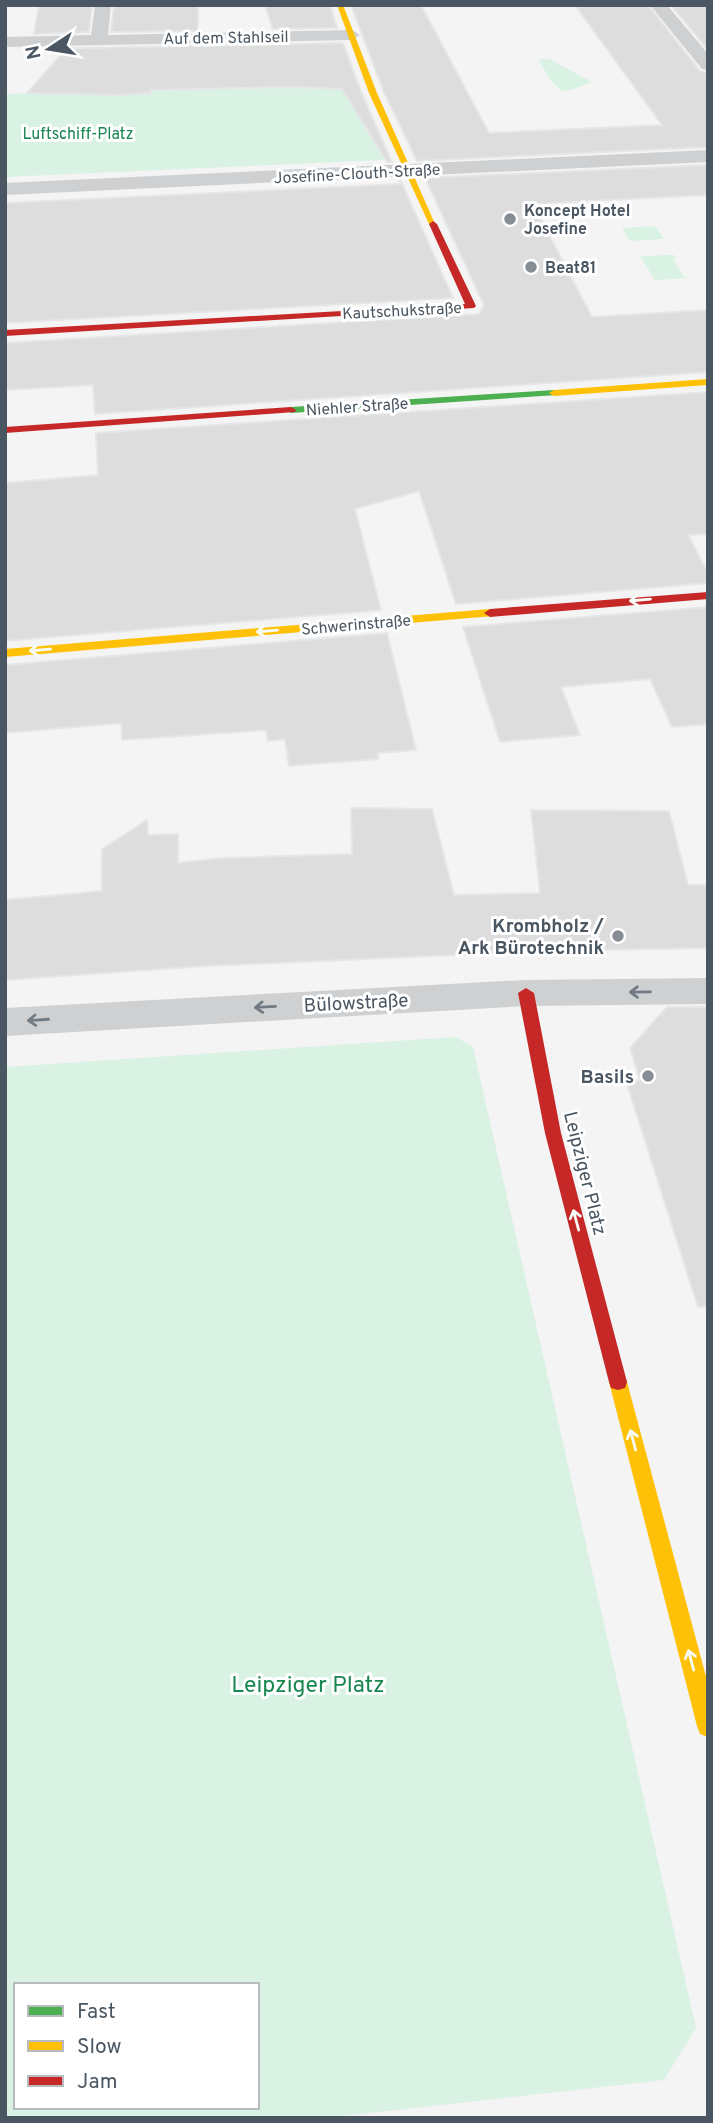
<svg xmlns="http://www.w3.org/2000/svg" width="713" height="2123" viewBox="0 0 713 2123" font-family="Overpass,sans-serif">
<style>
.green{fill:#d9f2e3;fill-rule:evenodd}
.building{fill:#ddddde;stroke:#e5e6e7;stroke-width:2}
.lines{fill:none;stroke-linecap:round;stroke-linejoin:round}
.street{fill:#ced0d2;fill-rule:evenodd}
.fast{fill:#4caf50;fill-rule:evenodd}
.slow{fill:#ffc107;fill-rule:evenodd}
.jam{fill:#c62828;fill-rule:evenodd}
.oneway{stroke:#f6fbf6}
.oneway2{stroke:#727b83}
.poi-dot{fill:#868d94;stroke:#fff;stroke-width:2.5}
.labels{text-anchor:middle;stroke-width:6;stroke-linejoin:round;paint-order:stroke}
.far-street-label{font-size:16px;fill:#4a5661;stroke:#fff}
.far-park-label{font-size:16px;fill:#17864f;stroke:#fff}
.far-poi-label{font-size:16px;font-weight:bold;fill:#4a5661;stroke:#fff;text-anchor:start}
.poi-label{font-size:19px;font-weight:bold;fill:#4a5661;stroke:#fff;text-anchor:end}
.street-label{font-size:19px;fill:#4a5661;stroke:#fff}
.near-park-label{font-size:23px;fill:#17864f;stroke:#fff}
</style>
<rect width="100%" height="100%" fill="#f4f4f4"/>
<!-- green -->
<g class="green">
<polygon points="541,59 549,59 592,82 571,90 561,91 549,78 539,60"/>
<polygon points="353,86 384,160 5,177 5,94"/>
<polygon points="655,226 664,239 630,241 622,228"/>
<polygon points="674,255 677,258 673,259 684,277 690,278 655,280 640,256"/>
<path d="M456,1037L473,1047L696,2028L664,2080L326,2118H5V1067ZM16,1985H257V2107H16Z"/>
</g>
<!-- building -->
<g class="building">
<polygon points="39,5 92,5 89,32 34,34"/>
<polygon points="114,5 198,5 198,31 111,32"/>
<polygon points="265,5 330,5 337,28 273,29"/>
<polygon points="351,5 421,5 489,133 662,125 575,5 648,5 700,71 708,73 708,147 417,161 384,92"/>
<polygon points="671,5 708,5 708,50"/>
<polygon points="343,43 362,94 392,162 387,162 342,89 293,87 150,90 151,93 119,95 27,93 67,48 31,49"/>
<polygon points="708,165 708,195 533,204 592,317 708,310 708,372 95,414 93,385 5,390 5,343 479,314 484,305 425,178"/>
<polygon points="398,179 400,179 453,298 5,323 5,203 400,184"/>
<polygon points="708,392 708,534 688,535 708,573 708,583 456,604 419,491 355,509 381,610 5,641 5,483 98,475 96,433"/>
<polygon points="708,607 708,724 672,727 650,679 561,687 580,735 500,742 463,627"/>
<polygon points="387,633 416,750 378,753 378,759 289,766 285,739 268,741 266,730 122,740 121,723 5,733 5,665"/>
<polygon points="351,808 432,809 454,895 540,893 531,810 669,811 688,885 708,885 708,948 543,951 207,966 5,980 5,900 102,891 102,849 147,820 148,835 178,834 178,863 222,858 352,854"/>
<polygon points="667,1007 708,1007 708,1306 698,1307 626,1081 640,1080 630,1048"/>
</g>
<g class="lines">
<!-- street -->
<g class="street">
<polygon points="95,5 111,5 108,35 352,30 360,35 352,40 5,47 5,37 91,35"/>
<polygon points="650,5 667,5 708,54 708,70 702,69"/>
<polygon points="708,150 708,162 5,195 5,183"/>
<polygon points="708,978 708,1004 526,1006 5,1036 5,1008 526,980"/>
</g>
<!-- fast -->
<polygon class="fast" points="554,390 559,393 557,395 291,413 286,410 291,407"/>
<!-- slow -->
<g class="slow">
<polygon points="337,5 343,5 377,93 436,226 429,224 369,93"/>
<polygon points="708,379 708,385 554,396 549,393 554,390"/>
<polygon points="490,609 496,613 494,616 5,657 5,649"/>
<polygon points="618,1374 625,1376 627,1382 708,1684 708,1737 700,1734 697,1726 609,1382 611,1376"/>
</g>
<!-- jam -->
<g class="jam">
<polygon points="433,221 437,224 476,306 474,308 5,336 5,330 465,304 429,224"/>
<polygon points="291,407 296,410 295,412 5,433 5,427"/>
<polygon points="708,592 708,599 490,617 484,613 490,609"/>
<polygon points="526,988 534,993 561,1133 627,1382 625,1388 618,1390 611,1388 609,1382 545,1133 518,993"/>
</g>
</g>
<!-- one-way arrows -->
<defs><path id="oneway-shaft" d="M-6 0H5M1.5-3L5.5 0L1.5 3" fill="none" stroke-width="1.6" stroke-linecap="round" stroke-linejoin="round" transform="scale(1.75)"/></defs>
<g class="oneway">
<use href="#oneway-shaft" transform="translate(640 600) rotate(175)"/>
<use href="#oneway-shaft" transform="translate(267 631) rotate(175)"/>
<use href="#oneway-shaft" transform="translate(40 650) rotate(175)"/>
<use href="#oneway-shaft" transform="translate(576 1220) rotate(-105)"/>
<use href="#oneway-shaft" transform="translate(633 1440) rotate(-105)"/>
<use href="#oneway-shaft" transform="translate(691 1660) rotate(-105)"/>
</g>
<g class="oneway2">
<use href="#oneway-shaft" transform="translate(640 992) rotate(179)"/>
<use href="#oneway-shaft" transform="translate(265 1007) rotate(177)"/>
<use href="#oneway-shaft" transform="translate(38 1020) rotate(176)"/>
</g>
<!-- markers -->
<g class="poi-dot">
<circle cx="510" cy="219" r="7"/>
<circle cx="531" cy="267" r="7"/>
<circle cx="618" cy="936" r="7"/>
<circle cx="648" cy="1076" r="7"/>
</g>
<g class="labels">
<!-- far-street labels -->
<g class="far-street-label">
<text transform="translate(226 37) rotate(-1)" y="6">Auf dem Stahlseil</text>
<text transform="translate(357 173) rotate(-3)" y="6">Josefine-Clouth-Straße</text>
<text transform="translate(402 310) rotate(-3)" y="6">Kautschukstraße</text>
<text transform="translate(357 406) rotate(-4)" y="6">Niehler Straße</text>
<text transform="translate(356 624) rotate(-5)" y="6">Schwerinstraße</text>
</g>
<!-- far-park labels -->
<g class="far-park-label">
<text x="78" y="139">Luftschiff-Platz</text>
</g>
<!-- far-poi labels -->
<g class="far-poi-label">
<text x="524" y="216">Koncept Hotel<tspan x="524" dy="18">Josefine</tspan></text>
<text x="545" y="273">Beat81</text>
</g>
<!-- poi labels -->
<g class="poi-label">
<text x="604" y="932">Krombholz /<tspan x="604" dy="22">Ark Bürotechnik</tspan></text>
<text x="634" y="1083">Basils</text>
</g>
<!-- street labels -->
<g class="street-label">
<text transform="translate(356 1002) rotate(-3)" y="7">Bülowstraße</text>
<text transform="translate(586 1173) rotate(76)" y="7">Leipziger Platz</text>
</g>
<!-- near-park labels -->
<g class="near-park-label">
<text x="308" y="1692">Leipziger Platz</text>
</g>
</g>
<!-- border -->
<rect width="713" height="2123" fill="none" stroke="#4a5661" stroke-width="14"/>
<!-- legend -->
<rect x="14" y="1983" width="245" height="126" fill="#ffffff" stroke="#b7bbc0" stroke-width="2"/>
<rect x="28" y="2006" width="35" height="10" fill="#4caf50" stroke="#b7bbc0" stroke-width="2"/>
<text x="77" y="2018" font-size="21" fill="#4a5661">Fast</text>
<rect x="28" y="2041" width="35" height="10" fill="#ffc107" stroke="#b7bbc0" stroke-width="2"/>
<text x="77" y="2053" font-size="21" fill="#4a5661">Slow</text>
<rect x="28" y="2076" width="35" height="10" fill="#c62828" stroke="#b7bbc0" stroke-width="2"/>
<text x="77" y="2088" font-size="21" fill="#4a5661">Jam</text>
<!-- north arrow -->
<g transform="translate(49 49) rotate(258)" stroke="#ffffff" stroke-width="5" paint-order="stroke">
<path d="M0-5L12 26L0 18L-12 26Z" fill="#4a5661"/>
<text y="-10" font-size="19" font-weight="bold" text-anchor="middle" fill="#4a5661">N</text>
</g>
</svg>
